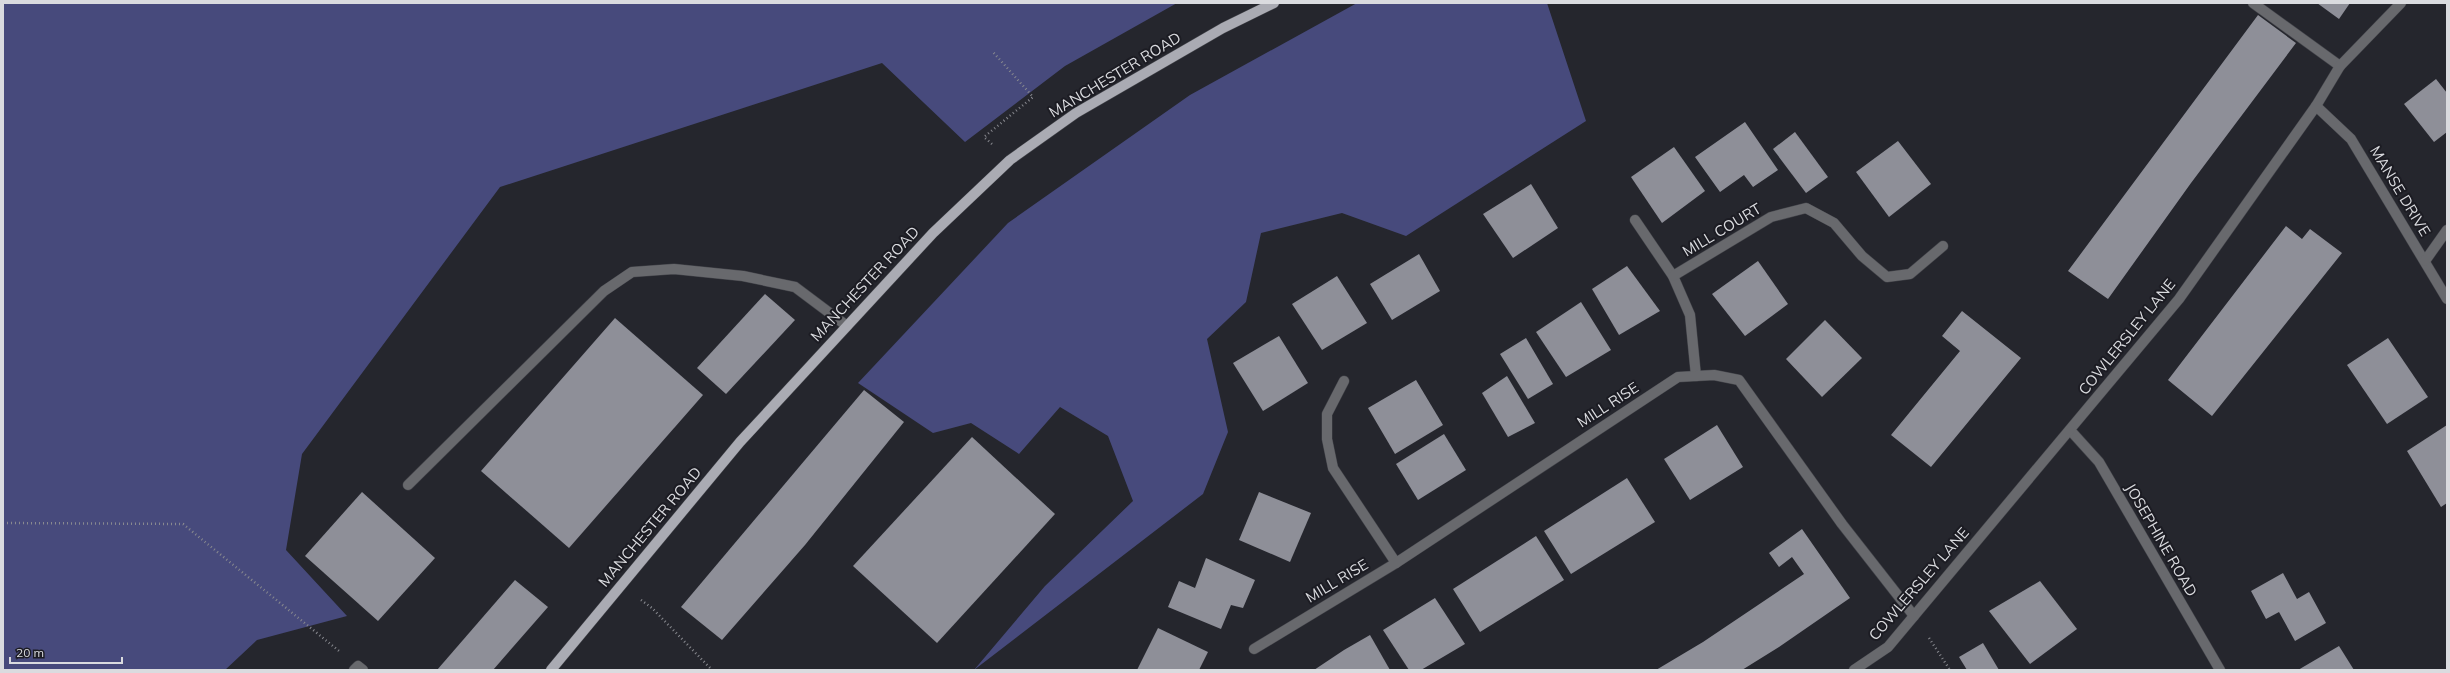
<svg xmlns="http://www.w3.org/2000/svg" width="2450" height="673" viewBox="0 0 2450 673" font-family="Mulish,sans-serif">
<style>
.forest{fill:#474a7c}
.building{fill:#8e8f98}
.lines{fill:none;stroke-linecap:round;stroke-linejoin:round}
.minor-casing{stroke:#424349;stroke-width:11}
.major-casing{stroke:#424349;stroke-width:11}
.path{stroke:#88898f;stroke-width:2.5;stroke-dasharray:1 3;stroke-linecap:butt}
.minor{stroke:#68696d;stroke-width:10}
.major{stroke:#aaabb3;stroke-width:10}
.labels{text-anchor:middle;stroke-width:4;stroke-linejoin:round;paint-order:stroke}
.street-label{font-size:15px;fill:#dadbdf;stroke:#1c1c23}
</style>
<rect width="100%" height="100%" fill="#25262d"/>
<!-- forest -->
<g class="forest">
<polygon points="3,3 1177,3 1065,66 965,142 882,63 500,187 302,454 286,550 347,616 257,640 225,670 3,670"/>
<polygon points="1357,3 1547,3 1586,121 1406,236 1342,213 1261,233 1246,302 1207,339 1228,432 1203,494 974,670 1045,586 1133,501 1108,436 1060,407 1019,454 971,423 933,433 858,383 1008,223 1190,95"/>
</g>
<!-- building -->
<g class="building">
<polygon points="2317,3 2350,3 2339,19"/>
<polygon points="2258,15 2296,43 2191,183 2108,299 2068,271"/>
<polygon points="2436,79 2447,93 2447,132 2434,142 2404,104"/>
<polygon points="1745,122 1778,170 1753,187 1744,175 1720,192 1695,157"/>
<polygon points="1795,132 1828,177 1806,193 1773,149"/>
<polygon points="1898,141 1931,184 1889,217 1856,172"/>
<polygon points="1674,147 1705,191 1662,223 1631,177"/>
<polygon points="1531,184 1558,228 1513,258 1483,214"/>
<polygon points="2286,226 2302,239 2310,229 2342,253 2212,416 2168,380"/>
<polygon points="1419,254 1440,291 1392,320 1370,284"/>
<polygon points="1758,261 1788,304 1745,336 1712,294"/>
<polygon points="1627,266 1660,311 1619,335 1592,289"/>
<polygon points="1337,276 1367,323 1322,350 1292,304"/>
<polygon points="765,294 795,320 726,394 697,368"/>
<polygon points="1581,302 1611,350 1566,377 1536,332"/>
<polygon points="1962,311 2021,358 1931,467 1891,435 1960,351 1942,336"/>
<polygon points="615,318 703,395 569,548 481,471"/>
<polygon points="1825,320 1862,358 1822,397 1786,359"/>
<polygon points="1279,336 1308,383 1263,411 1233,363"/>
<polygon points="1526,338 1553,384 1528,399 1500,354"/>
<polygon points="2388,338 2428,397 2387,424 2347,365"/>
<polygon points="1507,376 1535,423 1508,437 1482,393"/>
<polygon points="1416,380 1443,425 1395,454 1368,408"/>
<polygon points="864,390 904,422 805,545 722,640 681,607"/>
<polygon points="1717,425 1743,467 1690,500 1664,459"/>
<polygon points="2447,425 2447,503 2441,507 2407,451"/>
<polygon points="1444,434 1466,470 1418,500 1396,464"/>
<polygon points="972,437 1055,514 937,643 853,566"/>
<polygon points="1627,478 1655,522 1571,574 1544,531"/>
<polygon points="362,492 435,558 378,621 305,556"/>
<polygon points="1259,492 1311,513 1290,562 1239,540"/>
<polygon points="1802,529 1850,598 1779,647 1742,670 1656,670 1703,642 1804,574 1792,557 1779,567 1769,553"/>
<polygon points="1536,536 1564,580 1480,632 1453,589"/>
<polygon points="1206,558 1255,580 1243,608 1231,605 1221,629 1168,607 1179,581 1195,588"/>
<polygon points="2283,573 2297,599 2309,592 2326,623 2295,641 2279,612 2266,619 2251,591"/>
<polygon points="515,580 548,607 493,670 437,670"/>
<polygon points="2040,581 2077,629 2030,664 1989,611"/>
<polygon points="1435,598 1465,644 1421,670 1409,670 1383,630"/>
<polygon points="1158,628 1208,652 1199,670 1137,670"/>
<polygon points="1370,635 1390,670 1314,670 1344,650"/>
<polygon points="1983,643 1999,670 1967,670 1959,657"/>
<polygon points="2339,646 2354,670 2298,670"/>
</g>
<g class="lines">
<!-- minor casing -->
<g class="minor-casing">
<g id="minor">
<polyline points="2253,3 2340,66"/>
<polyline points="2316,106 2351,139 2447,299"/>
<polyline points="1635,220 1673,276 1690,315 1696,376"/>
<polyline points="2425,261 2447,230"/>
<polyline points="1673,276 1771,217 1806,208 1834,223 1862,256 1887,277 1910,274 1943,246"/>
<polyline points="1344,381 1327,414 1327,439 1333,468 1396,563"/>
<polyline points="2070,430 2099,462 2220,670"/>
<polyline points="408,485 604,291 632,272 674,269 743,276 795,287 847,326"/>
<polyline points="1254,649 1396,563 1678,377 1714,375 1739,380 1842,524 1914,616"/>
<polyline points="354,670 358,666 363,670"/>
<polyline points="1854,670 1888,647 2179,299 2316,106 2340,66 2401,3"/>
</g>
</g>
<!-- major casing -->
<g class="major-casing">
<polyline id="major" points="551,670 740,442 933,233 1010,160 1076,113 1223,28 1274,3"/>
</g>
<!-- path -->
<g class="path">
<polyline points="992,144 984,137 1033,97 993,52"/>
<polyline points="3,523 183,524 339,651"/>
<polyline points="641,600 652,608 712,670"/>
<polyline points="1929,638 1950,670"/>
</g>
<!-- minor -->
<use href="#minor" class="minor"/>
<!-- major -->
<use href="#major" class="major"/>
</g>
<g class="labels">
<!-- street labels -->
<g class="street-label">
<text transform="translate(1115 75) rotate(-31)" y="5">MANCHESTER ROAD</text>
<text transform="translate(2400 191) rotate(59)" y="5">MANSE DRIVE</text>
<text transform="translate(1722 230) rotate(-31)" y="5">MILL COURT</text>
<text transform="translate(865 284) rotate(-47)" y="5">MANCHESTER ROAD</text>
<text transform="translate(2127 337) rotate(-51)" y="5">COWLERSLEY LANE</text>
<text transform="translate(1608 405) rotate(-33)" y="5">MILL RISE</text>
<text transform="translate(650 527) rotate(-50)" y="5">MANCHESTER ROAD</text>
<text transform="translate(2161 540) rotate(60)" y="5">JOSEPHINE ROAD</text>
<text transform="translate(1337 581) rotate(-31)" y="5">MILL RISE</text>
<text transform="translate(1919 584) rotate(-49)" y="5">COWLERSLEY LANE</text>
</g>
</g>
<!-- border -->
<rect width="2450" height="673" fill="none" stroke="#dadbdf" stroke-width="8"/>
<!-- scale -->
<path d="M10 657v6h112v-6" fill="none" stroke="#dadbdf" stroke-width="2"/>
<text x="16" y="657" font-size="12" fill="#dadbdf" stroke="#1c1c23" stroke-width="3" paint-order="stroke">20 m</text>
</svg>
